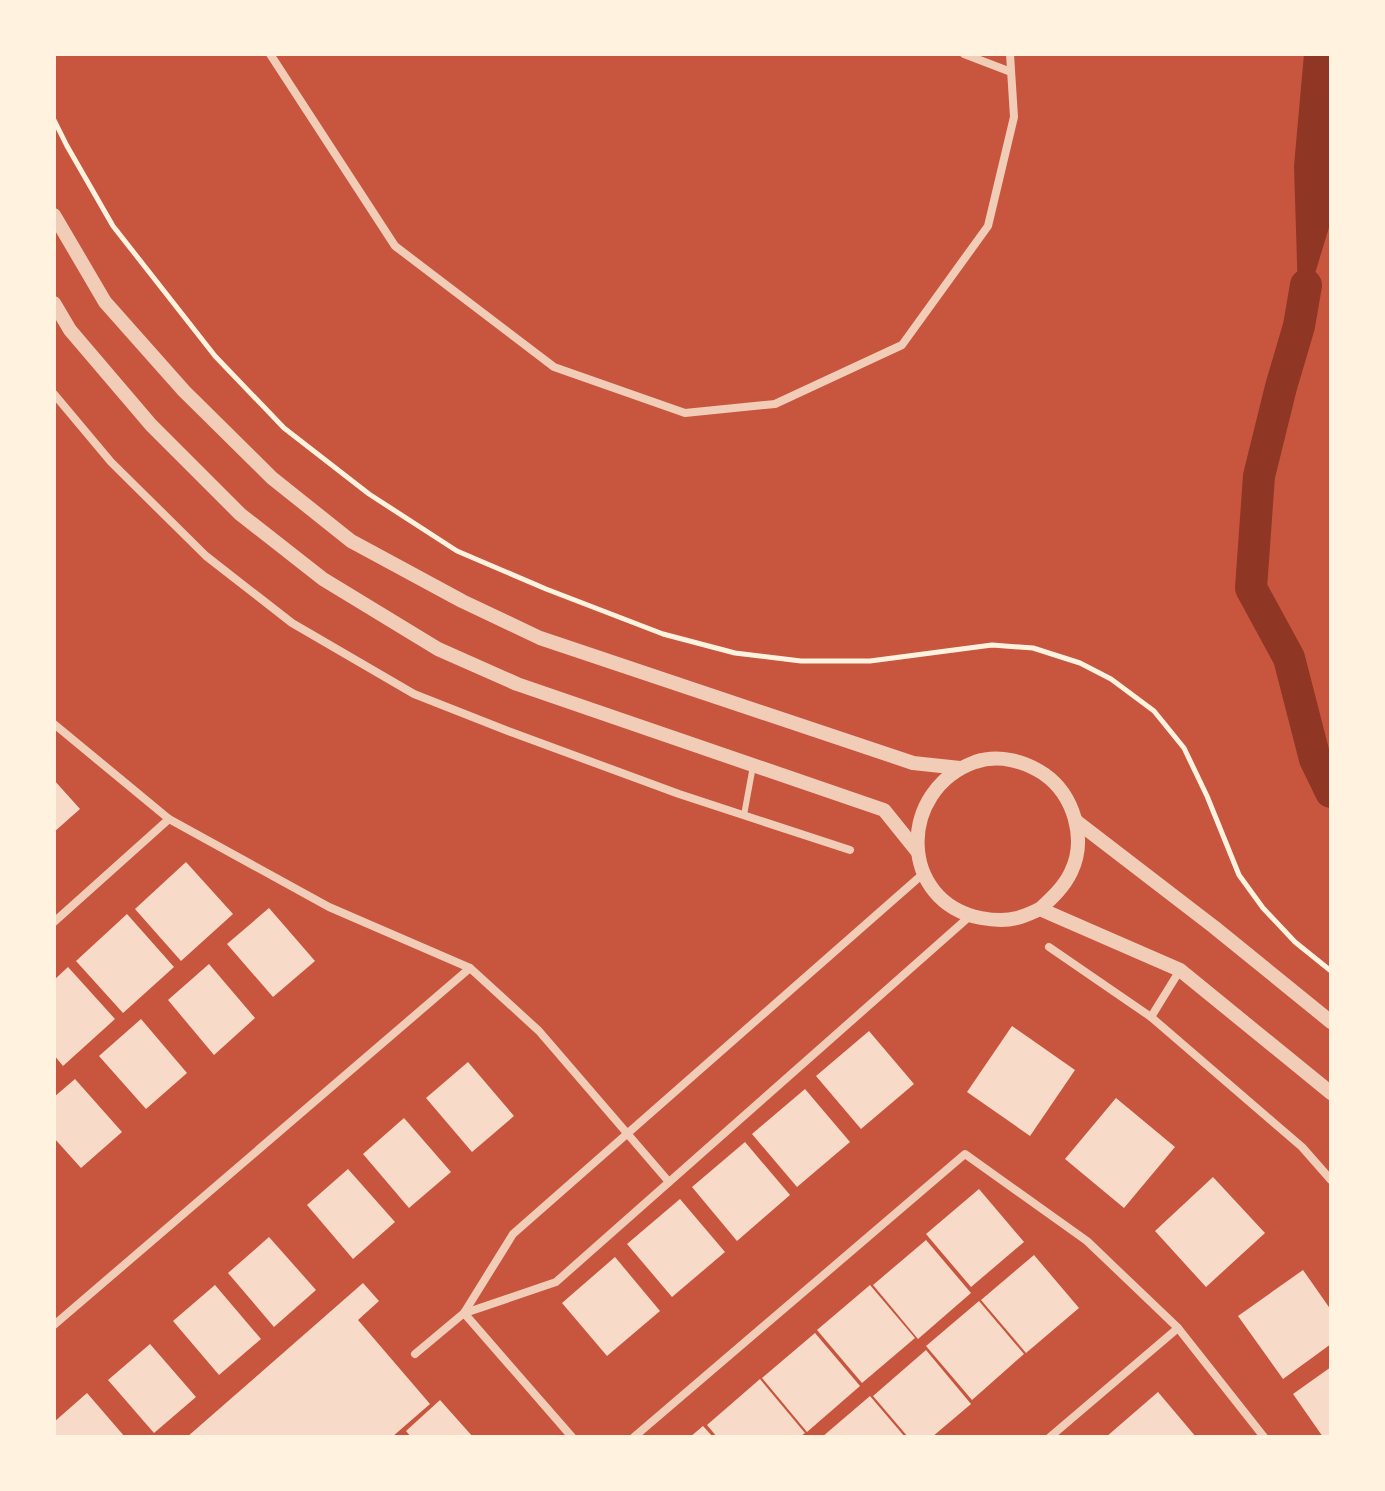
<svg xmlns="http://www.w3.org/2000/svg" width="1385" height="1491" viewBox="0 0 1385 1491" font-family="'Golos Text',sans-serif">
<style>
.water{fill:#8f3625}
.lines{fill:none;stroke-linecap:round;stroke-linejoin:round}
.canal{stroke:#8f3625;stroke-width:32}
.building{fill:#f7dbc8}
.path{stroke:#fff3e0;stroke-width:5}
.service{stroke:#f1ccb7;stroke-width:6}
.minor{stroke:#f1ccb7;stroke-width:8}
.tertiary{stroke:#f1ccb7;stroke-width:14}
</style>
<rect width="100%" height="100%" fill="#c8553d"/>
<!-- water -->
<polygon class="water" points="1304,54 1331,54 1331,221 1299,326 1294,166"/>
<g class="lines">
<!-- canal -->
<polyline class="canal" points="1306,285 1299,326 1281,387 1259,476 1251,588 1289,658 1315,759 1331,792"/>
</g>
<!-- building -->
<g class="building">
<polygon points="54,780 80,809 54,832"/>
<polygon points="186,862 233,914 181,961 135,909"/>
<polygon points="269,908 315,961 273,997 227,944"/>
<polygon points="127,914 174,967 123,1013 76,961"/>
<polygon points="209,964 255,1018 214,1055 168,1000"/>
<polygon points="68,967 115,1019 63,1066 54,1055 54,980"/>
<polygon points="141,1019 187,1073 146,1109 99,1056"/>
<polygon points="1012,1026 1075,1070 1030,1136 967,1092"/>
<polygon points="869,1031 914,1084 861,1129 816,1076"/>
<polygon points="468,1062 514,1116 472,1152 426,1098"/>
<polygon points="75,1079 122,1132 81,1168 54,1138 54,1097"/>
<polygon points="805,1089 850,1142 797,1187 752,1134"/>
<polygon points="1116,1098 1175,1147 1124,1208 1065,1159"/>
<polygon points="404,1118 451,1172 409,1208 363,1154"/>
<polygon points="745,1142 790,1195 737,1241 692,1187"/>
<polygon points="348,1169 395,1222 353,1259 307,1205"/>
<polygon points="1213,1177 1265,1233 1206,1287 1155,1231"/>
<polygon points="979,1189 1024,1242 971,1287 926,1234"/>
<polygon points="680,1199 725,1252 672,1297 627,1244"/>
<polygon points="269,1237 316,1290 274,1327 228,1273"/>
<polygon points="926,1240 971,1293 918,1339 873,1285"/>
<polygon points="1034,1255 1079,1308 1026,1353 981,1300"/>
<polygon points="615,1257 660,1311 607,1356 562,1303"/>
<polygon points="1303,1270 1331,1310 1331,1344 1283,1379 1238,1316"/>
<polygon points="363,1283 379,1301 358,1320 430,1404 392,1437 187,1437"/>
<polygon points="215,1285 261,1339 219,1375 173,1321"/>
<polygon points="870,1285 915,1338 862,1383 817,1330"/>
<polygon points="979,1301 1024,1354 972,1400 926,1346"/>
<polygon points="815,1333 860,1386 807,1432 762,1378"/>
<polygon points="150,1344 196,1397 154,1433 108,1380"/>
<polygon points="926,1350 971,1404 932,1437 908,1437 873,1396"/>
<polygon points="1331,1367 1331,1437 1323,1437 1293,1394"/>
<polygon points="760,1379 805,1433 800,1437 717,1437 707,1425"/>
<polygon points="1158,1392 1196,1437 1106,1437"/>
<polygon points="87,1393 125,1437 54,1437 54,1422"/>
<polygon points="870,1396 905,1437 822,1437"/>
<polygon points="440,1400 473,1437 411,1437 406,1431"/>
<polygon points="703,1426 713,1437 690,1437"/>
</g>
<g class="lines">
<!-- path -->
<polyline class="path" points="54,120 67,146 113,226 215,356 284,428 369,494 457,551 546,589 663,634 735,653 801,661 870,661 992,645 1033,648 1080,663 1111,679 1154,711 1184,748 1207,796 1239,875 1263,908 1295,942 1331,971"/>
<!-- service -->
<polyline class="service" points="744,815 753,766"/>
<!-- minor -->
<g class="minor">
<polyline points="270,54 395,246 554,367 685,413 775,404 902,345 988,226 1014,117 1010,54"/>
<polyline points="964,54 1011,72"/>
<polyline points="54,394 111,462 206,556 292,623 414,694 508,731 679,794 850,850"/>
<polyline points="54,724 169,819 329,907 470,968 539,1031 669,1182"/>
<polyline points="54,922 169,819"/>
<polyline points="1049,947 1151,1017 1302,1147 1331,1180"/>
<polyline points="1151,1017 1180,970"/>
<polyline points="464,1313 572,1437"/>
<polyline points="465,1313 556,1282 970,916"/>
<polyline points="54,1325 470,968"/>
<polyline points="415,1354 464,1313 513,1234 924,873"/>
<polyline points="634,1437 965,1154 1087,1241 1178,1328 1264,1437"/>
<polyline points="1050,1437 1178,1328"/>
</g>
<!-- tertiary -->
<g class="tertiary">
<polyline points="54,215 105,302 184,391 272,478 351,541 462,601 540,638 913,763 960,768"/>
<polyline points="54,303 70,330 151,425 240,514 323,579 438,649 517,684 884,810 917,851"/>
<polyline points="1076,821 1214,927 1331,1022"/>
<path d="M1040,909C1052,898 1064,887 1071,872C1087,839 1074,795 1044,774C1024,761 999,754 975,762C897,790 898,902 981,918C992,920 1006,921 1017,918C1025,916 1033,912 1040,909L1180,970L1331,1093"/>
</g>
</g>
<!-- border -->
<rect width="1385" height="1491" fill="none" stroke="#fff3e0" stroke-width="112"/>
</svg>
